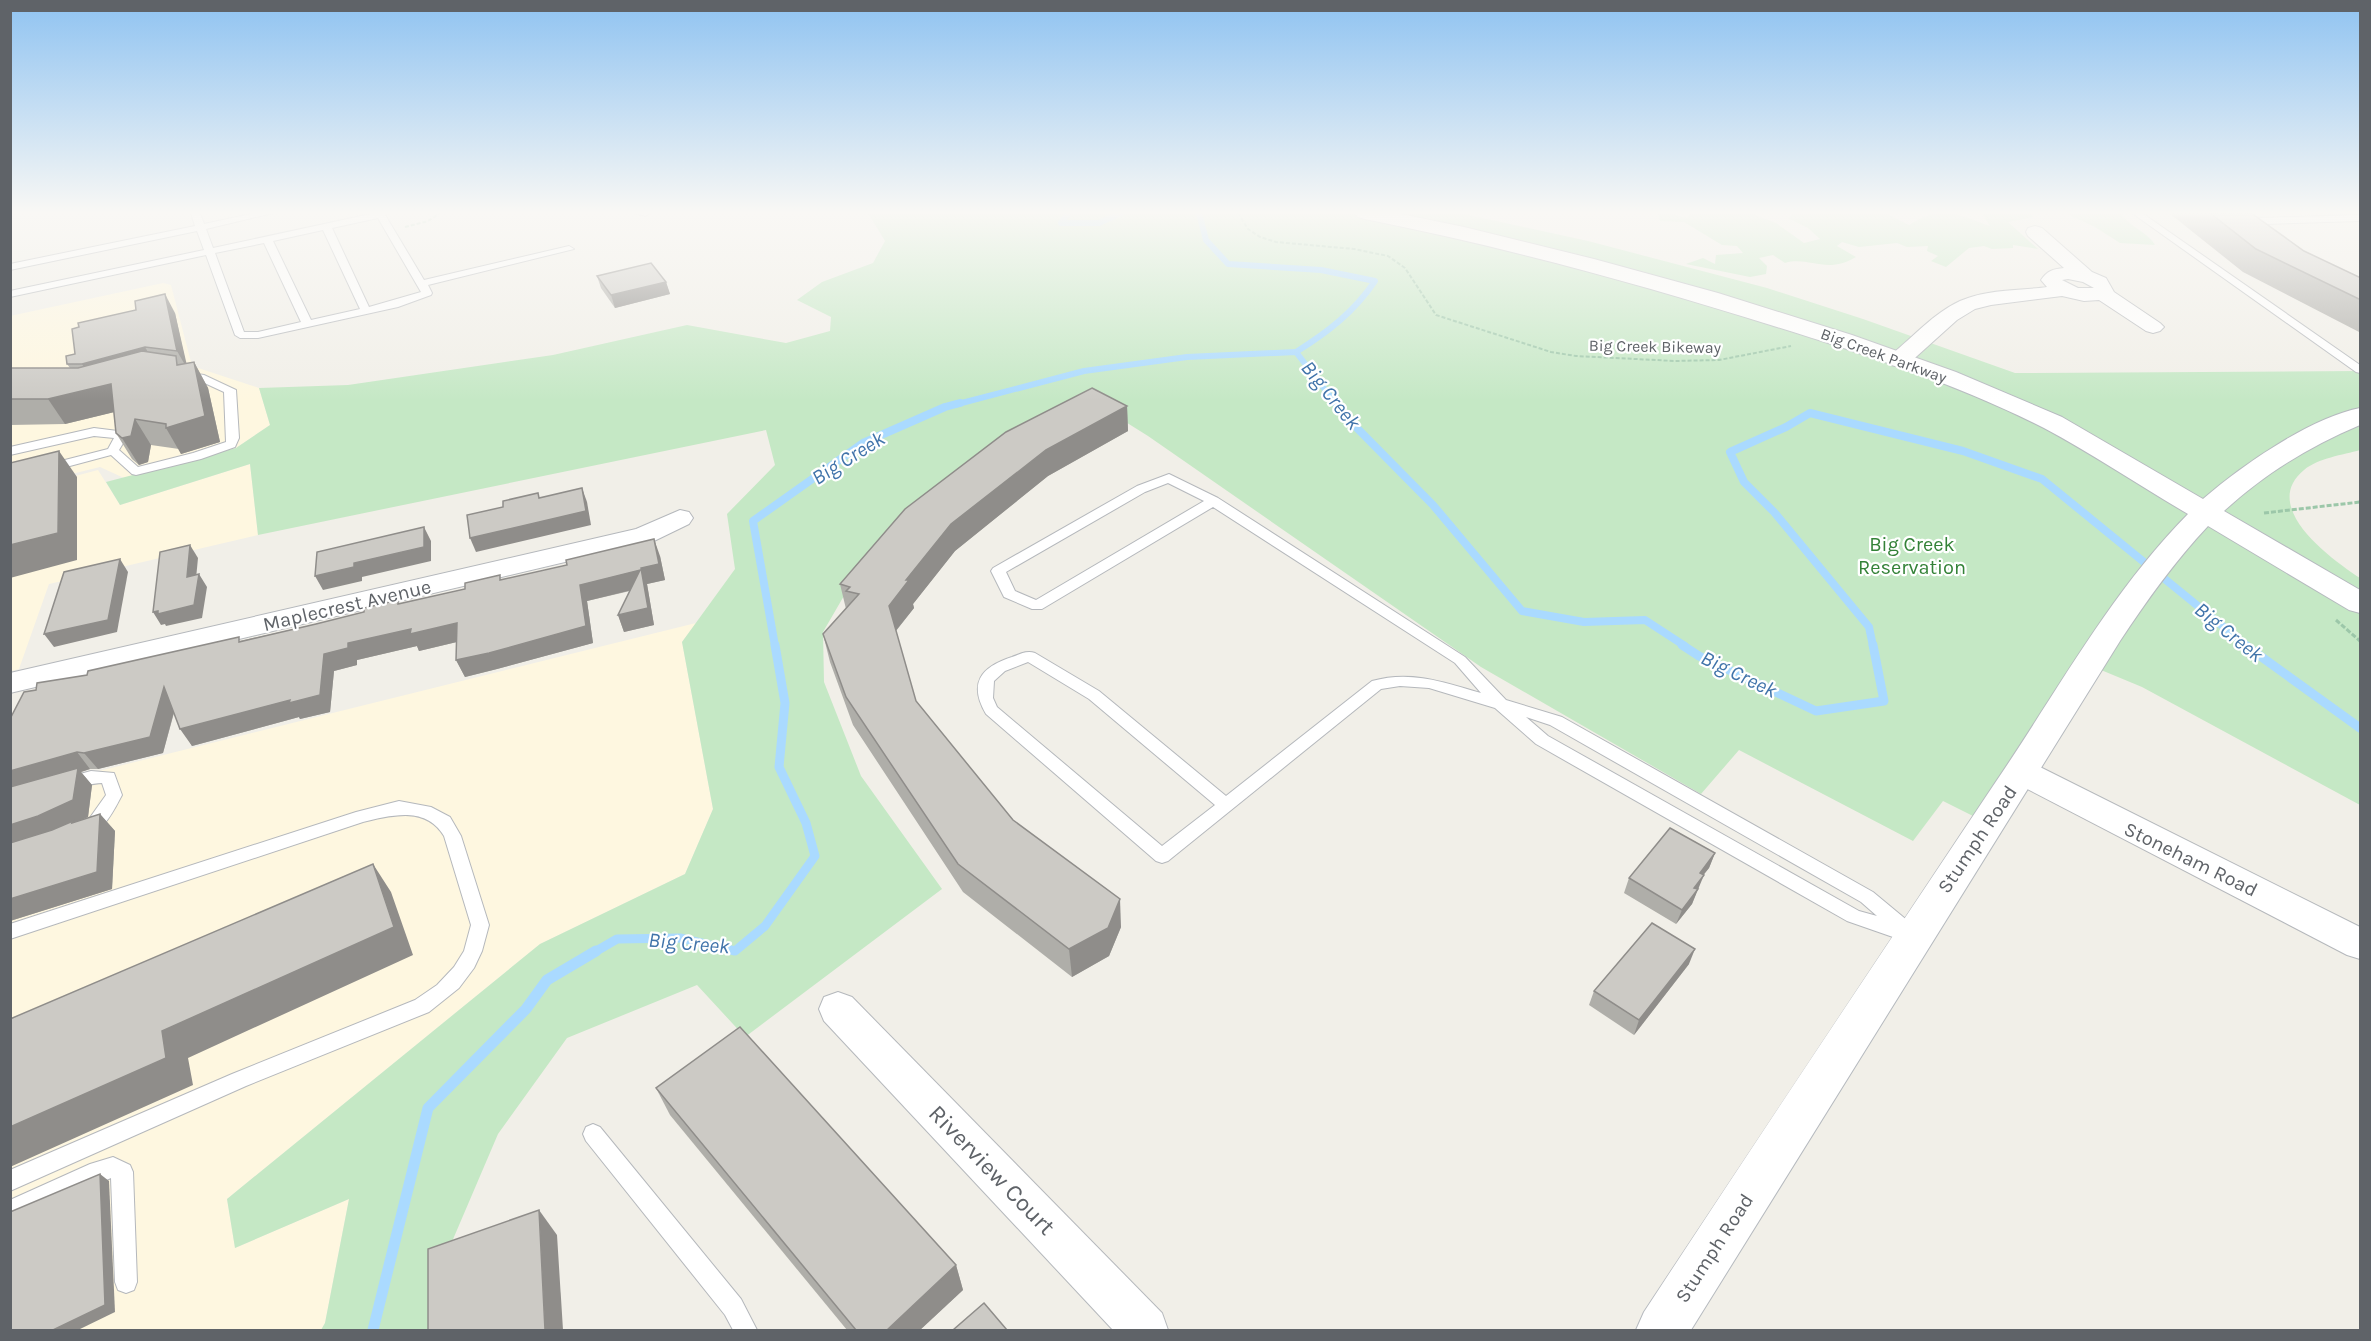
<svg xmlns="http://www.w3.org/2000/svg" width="2371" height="1341" viewBox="0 0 2371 1341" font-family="Karla,sans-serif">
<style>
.commercial{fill:#fef7e0}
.green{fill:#c5e8c5}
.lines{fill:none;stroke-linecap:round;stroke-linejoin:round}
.stream-far3{stroke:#aadaff;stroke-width:6}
.stream-far2{stroke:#aadaff;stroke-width:8}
.stream-far1{stroke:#aadaff;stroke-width:9}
.stream{stroke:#aadaff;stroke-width:11}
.lane-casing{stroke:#b5b8bc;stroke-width:2}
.street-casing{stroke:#b5b8bc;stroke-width:2}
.secondary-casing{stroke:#b6babf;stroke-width:2}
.path-far1{stroke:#9cc7a9;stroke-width:2;stroke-dasharray:4 2;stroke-linecap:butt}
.path{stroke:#9cc7a9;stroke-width:3;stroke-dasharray:5 2;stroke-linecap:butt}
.lane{fill:#fff;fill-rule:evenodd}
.street{fill:#fff;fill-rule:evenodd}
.secondary{fill:#fff;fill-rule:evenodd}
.wall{fill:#afaea9}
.shaded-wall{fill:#8f8d8a}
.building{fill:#cccac5;stroke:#8f8d8a;stroke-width:1.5}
.labels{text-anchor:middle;stroke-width:4.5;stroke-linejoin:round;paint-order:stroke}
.far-street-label{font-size:16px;fill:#5f6368;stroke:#fff}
.park-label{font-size:20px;fill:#348238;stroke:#fff}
.street-label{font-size:20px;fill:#5f6368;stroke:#fff}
.water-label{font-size:21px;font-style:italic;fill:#4174aa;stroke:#fff}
.near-street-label{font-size:24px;fill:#5f6368;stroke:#fff}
</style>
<rect width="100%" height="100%" fill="#f1efe8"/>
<!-- commercial -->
<g class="commercial">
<polygon points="163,283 171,285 192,366 259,388 270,425 236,448 124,478 100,467 11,489 10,316"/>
<polygon points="250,464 258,535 49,584 19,669 11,671 11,493 98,470 120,505"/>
<polygon points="696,623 682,642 713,809 685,874 540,944 227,1199 235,1248 349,1199 325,1323 321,1330 11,1330 10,793"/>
</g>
<!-- green -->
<g class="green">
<path d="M868,213H1460L1588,241L1767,288L1863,319L2015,373L2360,371V450C2343,455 2318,458 2304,470C2259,507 2331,559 2360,578V805L2142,687L2089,665L1987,823L1943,801L1913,841L1739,750L1701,794L1481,667L1148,436L1097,404L852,582L823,632L824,682L861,776L942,889L745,1037L697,985L567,1038L498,1134L445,1258L437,1330H321L325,1323L349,1199L235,1248L227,1199L540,944L685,874L713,809L682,642L735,569L727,514L775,465L766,430L258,535L250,464L120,505L106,482L236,448L270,425L259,388L348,385L553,355L687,325L786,343L830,331L831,317L797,300L822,282L873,263L885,241Z"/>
<path d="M1669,213L1686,218L1693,213H1751L1776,223L1804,243L1820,239L1808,228L1788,218L1795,213H1885L1909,225C1943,204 1955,214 1990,226L1982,213H2030L2033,217L2008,222L2038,249L2013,245V248L1992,249L1984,246L1969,248L1946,267L1931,261L1938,256L1927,251L1928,246L1907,247L1897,243L1859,247L1842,242L1837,246L1856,257C1827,275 1809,256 1785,263L1773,255L1759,258L1767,266L1766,274L1750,277L1686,264L1703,258L1715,264L1716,255L1743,253L1737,246L1722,245L1684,222L1660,221L1658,214Z"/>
<path d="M2065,213H2121C2130,228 2147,231 2155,245L2120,243L2095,227Z"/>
</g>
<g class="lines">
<!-- stream-far3 -->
<g class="stream-far3">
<polyline points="1068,213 1061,223 1099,223 1121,213"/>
<path d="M1199,213L1206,240L1228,264L1321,270L1375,281C1354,312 1328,332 1296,352"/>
<polyline points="954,405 1084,371 1187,357 1296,352 1337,405"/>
</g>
<!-- stream-far2 -->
<g class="stream-far2">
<polyline points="1336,403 1350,421 1433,505 1522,611 1584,622 1645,620 1685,646"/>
<polyline points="775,646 753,521 863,443 945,407 960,403"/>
<polyline points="1873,646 1869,627 1774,512 1744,482 1730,452 1786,427 1810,413 1963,451 2042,479 2247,646"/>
</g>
<!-- stream-far1 -->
<g class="stream-far1">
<polyline points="1682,645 1699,656 1816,711 1884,701 1873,645"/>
<polyline points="2245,645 2360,728"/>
<polyline points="593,953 617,939 680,938 735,951 765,926 815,856 806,823 779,767 785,703 775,645"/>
</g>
<!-- stream -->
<polyline class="stream" points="373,1330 428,1108 526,1009 547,980 596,951"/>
<!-- lane casing -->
<g class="lane-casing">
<g id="lane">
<path d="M191,213H200L204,224L255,213H273L206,229L213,248L375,213H384L424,280L569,246L574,249L428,285L432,293L431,295L398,307L258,338H240L235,335L206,255L10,297V291L204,250L197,231L10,270V264L195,226ZM378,218L421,292L369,307L332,228ZM323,230L360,309L311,320L273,241ZM264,243L301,322L258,332H244L215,253Z"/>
<polygon points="635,213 649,213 645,216"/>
<polygon points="2132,213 2142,213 2360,365 2360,373 2356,372"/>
<polygon points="2360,215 2360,221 2265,224 2271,229 2266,232 2251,221 2256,218"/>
<polygon points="185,372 204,375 236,390 239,438 235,447 201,459 136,475 132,474 111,455 10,482 10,474 108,449 114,438 94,436 10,455 10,447 94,428 126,432 128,435 119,450 138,467 193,453 226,442 224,392 198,380 181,377 181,373"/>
<path d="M1169,474L1218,498L1465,657L1506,700L1562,717L1873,892L1920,931L1922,936L1920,941L1913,944L1847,921L1536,744L1495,708L1429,688L1400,686L1381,689L1168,861L1162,863L1156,861L986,714C968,683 981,667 1012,657C1020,654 1027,650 1035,653L1099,691L1226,796L1372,681C1410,670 1444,682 1481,693L1455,663L1213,507L1042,609H1032L1004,597L991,571L993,568L1137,486ZM1168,483L1204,501L1036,600L1015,591L1006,572L1145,492ZM1028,662L1089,699L1215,805L1162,846L997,707L993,698L994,681L1005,671ZM1526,717L1550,725L1861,902L1877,916L1859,911L1548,736Z"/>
<path d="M91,771L114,773L122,795C114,810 101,839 80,833L77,828L80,823L89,819L106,795L102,783C89,783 74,791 62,787L60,783L62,779Z"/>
<path d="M399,801L431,807L450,817L461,836L489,925L482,951L474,968L459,988L429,1012L246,1086L10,1191V1170L232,1074L415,1000L437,985L454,967L464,951L471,925L444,836C426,806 392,815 363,822L10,939V924L356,812Z"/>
<polygon points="593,1124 600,1127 741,1299 757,1330 733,1330 725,1315 586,1141 583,1134 586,1127"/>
<polygon points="113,1157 130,1165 133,1172 137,1282 134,1290 126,1293 118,1290 115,1282 111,1178 10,1222 10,1200 90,1164"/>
</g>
</g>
<!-- street casing -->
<g class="street-casing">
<g id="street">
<path d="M2035,226L2042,228L2092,272L2106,278L2114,292L2160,323L2164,327L2160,331L2153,333L2146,331L2099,300L2084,301L2062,296L1991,305L1975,309L1957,320L1907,365L1899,367L1891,365L1888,360L1891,355C1913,337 1934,313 1960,301C1987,289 2018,291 2047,287L2041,280C2047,271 2053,269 2064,268L2028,236L2026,232L2028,228ZM2068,279L2083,282L2094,288H2078L2062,280Z"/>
<polygon points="680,510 689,512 693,518 689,524 654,541 10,693 10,673 636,529"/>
<polygon points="2022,760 2034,764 2360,927 2360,959 2347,955 2010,780 2006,772 2010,764"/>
<polygon points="838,992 852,997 1162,1313 1168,1330 1113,1330 824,1021 819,1009 824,997"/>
</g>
</g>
<!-- secondary casing -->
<g class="secondary-casing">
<path id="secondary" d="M1355,213H1396L1464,227L1594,259L1718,293L1852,335L1956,372L2062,417L2203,499C2242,465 2310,418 2360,408V425C2310,446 2264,474 2224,511L2360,590V613L2349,610L2208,526C2175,561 2147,600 2120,641L1691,1330H1636L1644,1312C1759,1136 1876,961 1993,786C2056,694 2109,594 2188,514C2140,486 2093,454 2044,428C1959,385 1867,355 1777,327C1641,284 1505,247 1365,219L1358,217Z"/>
</g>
<!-- path-far1 -->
<g class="path-far1">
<polyline points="1238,213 1248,229 1260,237 1276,242 1354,249 1388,256 1405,268 1436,315 1551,352 1576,356 1675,361 1719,360 1791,346"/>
<polyline points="405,227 428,221 440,213"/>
</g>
<!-- path -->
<g class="path">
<polyline points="2264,513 2360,502"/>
<polyline points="2336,620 2360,641"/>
</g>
<!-- lane -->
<use href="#lane" class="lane"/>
<!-- street -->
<use href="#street" class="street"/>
<!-- secondary -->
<use href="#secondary" class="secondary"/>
</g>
<!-- wall -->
<g class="wall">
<polygon points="2169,213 2251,213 2304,251 2361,278 2361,333 2243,272"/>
<polygon points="597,276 666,282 670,294 615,308 601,288"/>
<polygon points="175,313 186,364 194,362 208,388 220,442 181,454 179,449 151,445 148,462 139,465 132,459 116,433 114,412 65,424 10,425 10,368 70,368 67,364 75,354"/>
<polygon points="1127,406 1128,431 1048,476 955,551 913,604 914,608 896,631 916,701 1013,820 1121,927 1109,956 1072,977 963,892 853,725 830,662 823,634 846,609 840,584"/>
<polygon points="660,556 665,580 647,584 654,625 624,632 618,615 630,591 587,601 593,643 497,669 465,677 456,660 457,642 419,651 417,646 357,660 357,665 334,671 330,712 300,719 299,717 192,746 174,713 163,753 98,769 90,769 81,772 92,785 88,817 79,821 100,814 115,831 112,889 10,921 36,690 87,675 316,624 502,580"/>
<polygon points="1715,853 1709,868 1703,875 1692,904 1676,924 1624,893 1629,878"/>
<polygon points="1689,964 1634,1035 1589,1005 1594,991"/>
<polygon points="656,1088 956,1265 963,1290 920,1330 847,1330 670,1115"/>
</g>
<!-- shaded-wall -->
<g class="shaded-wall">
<polygon points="666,282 670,294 615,308 611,295"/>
<polygon points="165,294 175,313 188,370 177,351"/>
<polygon points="145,347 156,366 94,383 82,364"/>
<polygon points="194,362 208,388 220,442 181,454 166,428"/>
<polygon points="111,384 127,409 65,424 48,399"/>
<polygon points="1127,406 1128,431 1048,476 955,551 913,604 914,608 894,633 889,606 906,580 951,524 1046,450"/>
<polygon points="135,419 151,445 148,462 139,465 122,438"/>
<polygon points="59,451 77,477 77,560 10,578 10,545"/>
<polygon points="582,488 587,502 591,525 476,552 470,538"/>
<polygon points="424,527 431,541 431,561 362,577 362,581 323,590 315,576 354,563"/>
<polygon points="654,539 660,556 665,580 647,584 654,625 624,632 618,615 644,587 587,601 593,643 497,669 465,677 456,660 580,585 641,568"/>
<polygon points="190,545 198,558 195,589 187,577"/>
<polygon points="120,559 128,572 117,632 54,647 44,634"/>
<polygon points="199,574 207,587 202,618 166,626 165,624 161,625 153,612"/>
<polygon points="457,623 465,640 419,651 417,646 357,660 357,665 334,671 330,712 300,719 299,717 192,746 180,729 324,654 348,643 411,629"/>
<polygon points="164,687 176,704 163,753 98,769 84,753"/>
<polygon points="77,752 90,769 81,772 92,785 88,817 75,823 10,846 10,771"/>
<polygon points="100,814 115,831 112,889 10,921 10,899"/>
<polygon points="1715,853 1709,868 1694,887 1700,873"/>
<polygon points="373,864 391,892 413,955 188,1058 193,1085 10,1167 10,1127 162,1031"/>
<polygon points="1704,875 1692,904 1676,924 1682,910 1694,888"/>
<polygon points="1120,899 1121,927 1109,956 1072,977 1069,949"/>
<polygon points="1695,949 1689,964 1634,1035 1639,1020"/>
<polygon points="100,1174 109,1181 115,1312 78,1330 53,1330"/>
<polygon points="539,1210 557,1235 563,1330 545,1330"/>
<polygon points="956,1265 963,1290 920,1330 887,1330"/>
</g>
<!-- building -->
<g class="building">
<polygon points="2210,213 2251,213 2304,251 2361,278 2361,300 2256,249"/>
<polygon points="651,263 666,282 611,295 597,276"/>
<polygon points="165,294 177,351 145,347 82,364 67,364 66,356 75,354 72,329 79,327 78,323 136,310 135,301"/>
<polygon points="142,351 176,356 177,365 194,362 205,416 166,428 166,424 135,419 131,436 122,438 116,433 111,384 48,399 10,399 10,368 78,368"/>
<polygon points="1092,388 1127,406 1046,450 951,524 906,580 909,580 889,606 916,701 1013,820 1120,899 1108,928 1069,949 958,864 846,697 823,634 859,594 846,591 850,587 840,584 905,509 1006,432"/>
<polygon points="59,451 58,533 10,545 10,463"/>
<polygon points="582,488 586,511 470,538 467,515 503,507 503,501 538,493 539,498"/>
<polygon points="424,527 424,547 354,563 354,567 315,576 317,552"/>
<polygon points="654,539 659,564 641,568 648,608 618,615 640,570 580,585 586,626 489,653 456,660 457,623 410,634 411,629 348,643 348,648 324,654 320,695 289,703 290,700 180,729 164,687 150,737 84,753 77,752 10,771 10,719 24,692 36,690 37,683 87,675 88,671 239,637 239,642 316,624 364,612 364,608 398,600 398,604 465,589 465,583 500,575 500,580 567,565 566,560"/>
<polygon points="190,545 187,577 199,574 194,605 158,614 158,611 153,612 160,552"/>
<polygon points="120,559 108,620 44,634 64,572"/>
<polygon points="78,768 73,800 38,816 10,825 10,787"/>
<polygon points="100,814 97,872 10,899 10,843 52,830 73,821 72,823"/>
<polygon points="1670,828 1715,853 1700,873 1704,875 1694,888 1698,889 1682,910 1629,878"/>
<polygon points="373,864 394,927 162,1031 166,1058 10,1127 10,1019"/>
<polygon points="1652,923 1695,949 1639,1020 1594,991"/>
<polygon points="740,1027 956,1265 887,1330 856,1330 656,1088"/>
<polygon points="100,1174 105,1305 53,1330 10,1330 10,1212"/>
<polygon points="539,1210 545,1330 428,1330 428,1249"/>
<polygon points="984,1303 1007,1330 953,1330"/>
</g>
<!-- sky -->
<linearGradient id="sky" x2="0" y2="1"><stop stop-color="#8fc3f1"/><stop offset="0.53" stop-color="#f9f8f5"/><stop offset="1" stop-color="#f9f8f5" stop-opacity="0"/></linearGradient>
<rect width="2371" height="401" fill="url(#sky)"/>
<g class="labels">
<!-- far-street labels -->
<g class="far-street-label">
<text transform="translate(1655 346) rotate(1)" y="6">Big Creek Bikeway</text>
<text transform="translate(1884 355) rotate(20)" y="6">Big Creek Parkway</text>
</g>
<!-- park labels -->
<g class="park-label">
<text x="1912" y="551">Big Creek<tspan x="1912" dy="23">Reservation</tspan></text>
</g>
<!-- street labels -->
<g class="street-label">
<text transform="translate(347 605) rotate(-13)" y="7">Maplecrest Avenue</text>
<text transform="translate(1977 839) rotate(-56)" y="7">Stumph Road</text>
<text transform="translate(2191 859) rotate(26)" y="7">Stoneham Road</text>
<text transform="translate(1714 1248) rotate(-57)" y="7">Stumph Road</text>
</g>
<!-- water labels -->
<g class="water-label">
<text transform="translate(1331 395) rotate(51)" y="7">Big Creek</text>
<text transform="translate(848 458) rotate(-32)" y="7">Big Creek</text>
<text transform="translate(2229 632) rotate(39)" y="7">Big Creek</text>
<text transform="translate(1739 674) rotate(26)" y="7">Big Creek</text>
<text transform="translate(689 943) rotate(5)" y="7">Big Creek</text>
</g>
<!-- near-street labels -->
<g class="near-street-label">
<text transform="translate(992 1170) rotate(46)" y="8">Riverview Court</text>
</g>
</g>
<!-- border -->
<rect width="2371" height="1341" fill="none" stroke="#5f6368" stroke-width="24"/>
</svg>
